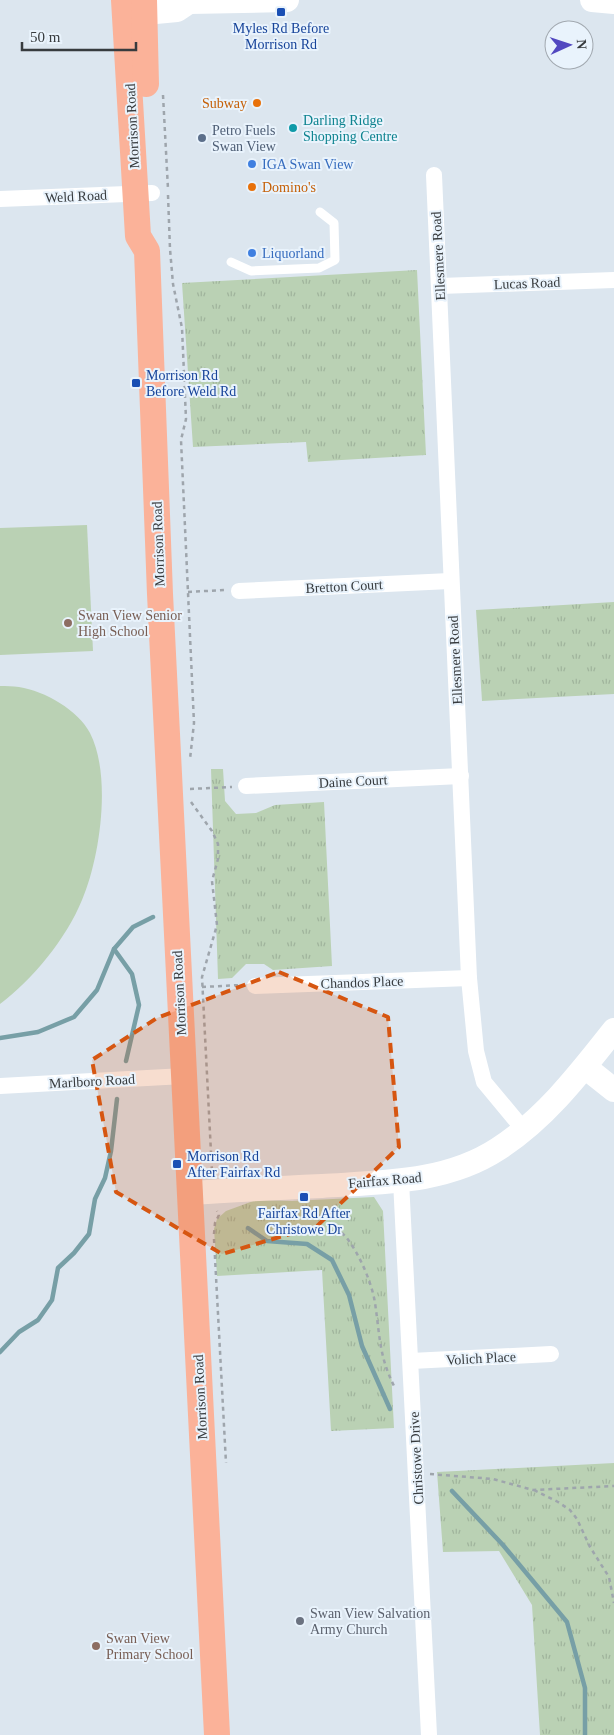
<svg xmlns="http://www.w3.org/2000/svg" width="614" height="1735" viewBox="0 0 614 1735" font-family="'Times New Roman',serif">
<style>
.grass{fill:#bad1b4}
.park{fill:url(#park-tufts)}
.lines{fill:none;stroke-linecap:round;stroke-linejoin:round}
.stream{stroke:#779fa6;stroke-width:4.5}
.path{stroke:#9ea5ac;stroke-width:2.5;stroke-dasharray:4 4;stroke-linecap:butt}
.lane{stroke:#fff;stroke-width:9}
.street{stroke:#fff;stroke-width:16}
.secondary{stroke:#fff;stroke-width:24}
.primary{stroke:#fbb299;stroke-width:26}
.marked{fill:#d65611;fill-opacity:0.2;stroke:#d65611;stroke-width:4;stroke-dasharray:10 6;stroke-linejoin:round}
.transit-dot{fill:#1a4fb4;stroke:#e9f3fc;stroke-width:2}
.food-dot{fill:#e8710a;stroke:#e9f3fc;stroke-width:2}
.culture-dot{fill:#0f9aa8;stroke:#e9f3fc;stroke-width:2}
.service-dot{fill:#5c6f8a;stroke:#e9f3fc;stroke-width:2}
.shop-dot{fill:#3f7fe0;stroke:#e9f3fc;stroke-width:2}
.education-dot{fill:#8d6e63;stroke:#e9f3fc;stroke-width:2}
.worship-dot{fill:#6b7280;stroke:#e9f3fc;stroke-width:2}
.labels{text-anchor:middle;stroke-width:4;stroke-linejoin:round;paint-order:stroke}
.transit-label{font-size:14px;fill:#164399;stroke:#e9f3fc}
.food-label{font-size:14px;fill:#c56008;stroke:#e9f3fc;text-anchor:end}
.culture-label{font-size:14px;fill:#0d838f;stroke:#e9f3fc;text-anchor:start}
.street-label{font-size:14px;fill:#373b3e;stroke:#e9f3fc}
.service-label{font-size:14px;fill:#4e5e75;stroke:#e9f3fc;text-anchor:start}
.shop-label{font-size:14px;fill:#366cbe;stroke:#e9f3fc;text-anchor:start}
.education-label{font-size:14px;fill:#785e54;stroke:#e9f3fc;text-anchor:start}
.worship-label{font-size:14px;fill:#5b616d;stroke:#e9f3fc;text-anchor:start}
</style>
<defs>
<pattern id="park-tufts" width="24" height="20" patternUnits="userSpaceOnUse" patternTransform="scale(1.25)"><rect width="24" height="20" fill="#bad1b4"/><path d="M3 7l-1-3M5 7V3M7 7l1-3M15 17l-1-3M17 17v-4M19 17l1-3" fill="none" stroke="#a0b49c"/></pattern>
</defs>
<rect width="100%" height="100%" fill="#dce6ef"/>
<!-- grass -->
<g class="grass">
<polygon points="87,525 93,651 0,655 0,528"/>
<path d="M0,686C6,686 13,686 19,687C45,691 78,710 90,733C112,776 100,858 82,900C66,939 33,979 0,1004Z"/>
</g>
<!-- park -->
<g class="park">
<polygon points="417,270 426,455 308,462 306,442 193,447 182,283"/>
<polygon points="614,602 614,694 482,701 476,610"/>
<polygon points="211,769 223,769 225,801 236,814 256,813 275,805 324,802 332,966 273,970 264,964 246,964 232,978 218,979"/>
<polygon points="374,1197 383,1211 394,1428 331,1431 322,1270 217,1276 214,1229 217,1219 226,1211 256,1200 292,1201"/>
<polygon points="614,1463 614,1735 540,1735 532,1605 499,1551 443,1552 437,1472"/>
</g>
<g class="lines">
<!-- stream -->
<g class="stream">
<polyline points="0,1038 38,1032 74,1017 97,990 114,949"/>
<polyline points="126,1061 139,1005 132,974 114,949 133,927 153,917"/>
<polyline points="248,1228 267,1241 307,1244 332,1260 349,1295 362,1346 390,1409"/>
<polyline points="0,1352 19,1332 38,1320 52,1300 58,1268 74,1253 89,1234 95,1199 105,1178 111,1151 117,1099"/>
<polyline points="452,1491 503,1545 567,1622 585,1688 585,1735"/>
</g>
<!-- path -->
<g class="path">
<polyline points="163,95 168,189"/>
<polyline points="168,195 170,249 173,284 182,328 186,419 181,440 194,723 190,759"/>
<polyline points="188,592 224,590"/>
<polyline points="190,789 232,787"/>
<polyline points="191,802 212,831 218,844 218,859 212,881 217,925 202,977 212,1172"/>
<polyline points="202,987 241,985"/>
<path d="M302,1206C317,1214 334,1224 346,1237C359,1253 372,1283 375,1303C380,1336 379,1357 395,1388"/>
<polyline points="214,1234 215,1223 219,1215 217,1211"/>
<polyline points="214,1239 226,1463"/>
<polyline points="430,1474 493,1479 533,1490 614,1486"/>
<polyline points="534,1490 558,1502 570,1510 577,1519 590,1547 609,1577 614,1603"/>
</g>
<!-- lane -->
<polyline class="lane" points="231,262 251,271 319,268 335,260 334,223 320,212"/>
<!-- street -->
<g class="street">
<polyline points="434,175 469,978 476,1051 484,1082 524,1130"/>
<polyline points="0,199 152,193"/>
<polyline points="440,286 614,280"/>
<polyline points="239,591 450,581"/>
<polyline points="246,786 461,776"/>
<polyline points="255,986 469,978"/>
<polyline points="0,1086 184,1076"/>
<polyline points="401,1181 429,1735"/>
<polyline points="411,1361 551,1354"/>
</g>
<!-- secondary -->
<g class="secondary">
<polyline points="187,0 189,2 287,0"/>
<polyline points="592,0 614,2"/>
<polyline points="127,9 145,13 177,10 189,2"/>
<polyline points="585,1067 614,1090"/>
<path d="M190,1193C234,1190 278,1188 322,1186C382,1182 446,1183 498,1149C545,1119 580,1073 614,1030"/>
</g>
<!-- primary -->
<g class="primary">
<polyline points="124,0 138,236 147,251 160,594 217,1735"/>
<polyline points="144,0 146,84"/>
</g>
</g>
<!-- marked area -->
<path class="marked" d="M279,972L388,1017L399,1147L317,1226L222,1254L116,1192L92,1060L157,1018Z"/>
<!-- markers -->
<g class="transit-dot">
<rect x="276" y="7" width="10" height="10" rx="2.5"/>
<rect x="131" y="378" width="10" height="10" rx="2.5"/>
<rect x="172" y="1159" width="10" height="10" rx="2.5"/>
<rect x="299" y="1192" width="10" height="10" rx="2.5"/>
</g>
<g class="food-dot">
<circle cx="257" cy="103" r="5"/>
<circle cx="252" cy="187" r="5"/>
</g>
<circle class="culture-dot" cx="293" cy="128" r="5"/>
<circle class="service-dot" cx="202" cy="138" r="5"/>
<g class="shop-dot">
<circle cx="252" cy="164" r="5"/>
<circle cx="252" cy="253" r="5"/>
</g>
<g class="education-dot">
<circle cx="68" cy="623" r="5"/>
<circle cx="96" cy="1646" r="5"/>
</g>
<circle class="worship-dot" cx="300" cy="1621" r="5"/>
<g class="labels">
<!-- transit labels -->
<g class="transit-label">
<text x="281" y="33">Myles Rd Before<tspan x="281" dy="16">Morrison Rd</tspan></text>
<text x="146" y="380" text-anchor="start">Morrison Rd<tspan x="146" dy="16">Before Weld Rd</tspan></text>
<text x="187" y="1161" text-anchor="start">Morrison Rd<tspan x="187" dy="16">After Fairfax Rd</tspan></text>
<text x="304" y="1218">Fairfax Rd After<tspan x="304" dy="16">Christowe Dr</tspan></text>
</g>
<!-- food labels -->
<g class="food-label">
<text x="247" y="108">Subway</text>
<text x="262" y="192" text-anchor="start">Domino's</text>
</g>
<!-- culture labels -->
<g class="culture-label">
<text x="303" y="125">Darling Ridge<tspan x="303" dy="16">Shopping Centre</tspan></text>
</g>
<!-- street labels -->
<g class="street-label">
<text transform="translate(132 126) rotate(-93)" y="5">Morrison Road</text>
<text transform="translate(76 196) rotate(-3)" y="5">Weld Road</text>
<text transform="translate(438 256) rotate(-93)" y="5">Ellesmere Road</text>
<text transform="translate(527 283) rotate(-2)" y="5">Lucas Road</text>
<text transform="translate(158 544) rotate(-92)" y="5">Morrison Road</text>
<text transform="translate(344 586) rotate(-3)" y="5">Bretton Court</text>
<text transform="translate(455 660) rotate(-93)" y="5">Ellesmere Road</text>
<text transform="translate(353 781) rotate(-3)" y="5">Daine Court</text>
<text transform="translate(362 982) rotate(-2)" y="5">Chandos Place</text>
<text transform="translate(179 993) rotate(-93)" y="5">Morrison Road</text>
<text transform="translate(92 1081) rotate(-3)" y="5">Marlboro Road</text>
<text transform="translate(385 1180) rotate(-5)" y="5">Fairfax Road</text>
<text transform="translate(481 1358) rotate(-3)" y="5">Volich Place</text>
<text transform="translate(200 1397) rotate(-93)" y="5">Morrison Road</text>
<text transform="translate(416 1458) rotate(-93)" y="5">Christowe Drive</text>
</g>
<!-- service labels -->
<g class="service-label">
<text x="212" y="135">Petro Fuels<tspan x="212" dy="16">Swan View</tspan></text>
</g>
<!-- shop labels -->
<g class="shop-label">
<text x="262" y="169">IGA Swan View</text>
<text x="262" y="258">Liquorland</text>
</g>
<!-- education labels -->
<g class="education-label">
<text x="78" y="620">Swan View Senior<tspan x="78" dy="16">High School</tspan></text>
<text x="106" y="1643">Swan View<tspan x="106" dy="16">Primary School</tspan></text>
</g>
<!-- worship labels -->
<g class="worship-label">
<text x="310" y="1618">Swan View Salvation<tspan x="310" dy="16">Army Church</tspan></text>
</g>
</g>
<!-- north arrow -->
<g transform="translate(569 45) rotate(87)"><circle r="24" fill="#e9f3fc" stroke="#a2a9b0"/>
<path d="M0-4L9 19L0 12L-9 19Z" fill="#5248c0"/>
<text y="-8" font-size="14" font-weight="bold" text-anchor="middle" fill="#373b3e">N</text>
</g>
<!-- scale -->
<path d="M22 42v8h114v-8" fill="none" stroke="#373b3e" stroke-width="2.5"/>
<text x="30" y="42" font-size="15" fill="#373b3e" stroke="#e9f3fc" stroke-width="4" paint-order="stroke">50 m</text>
</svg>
